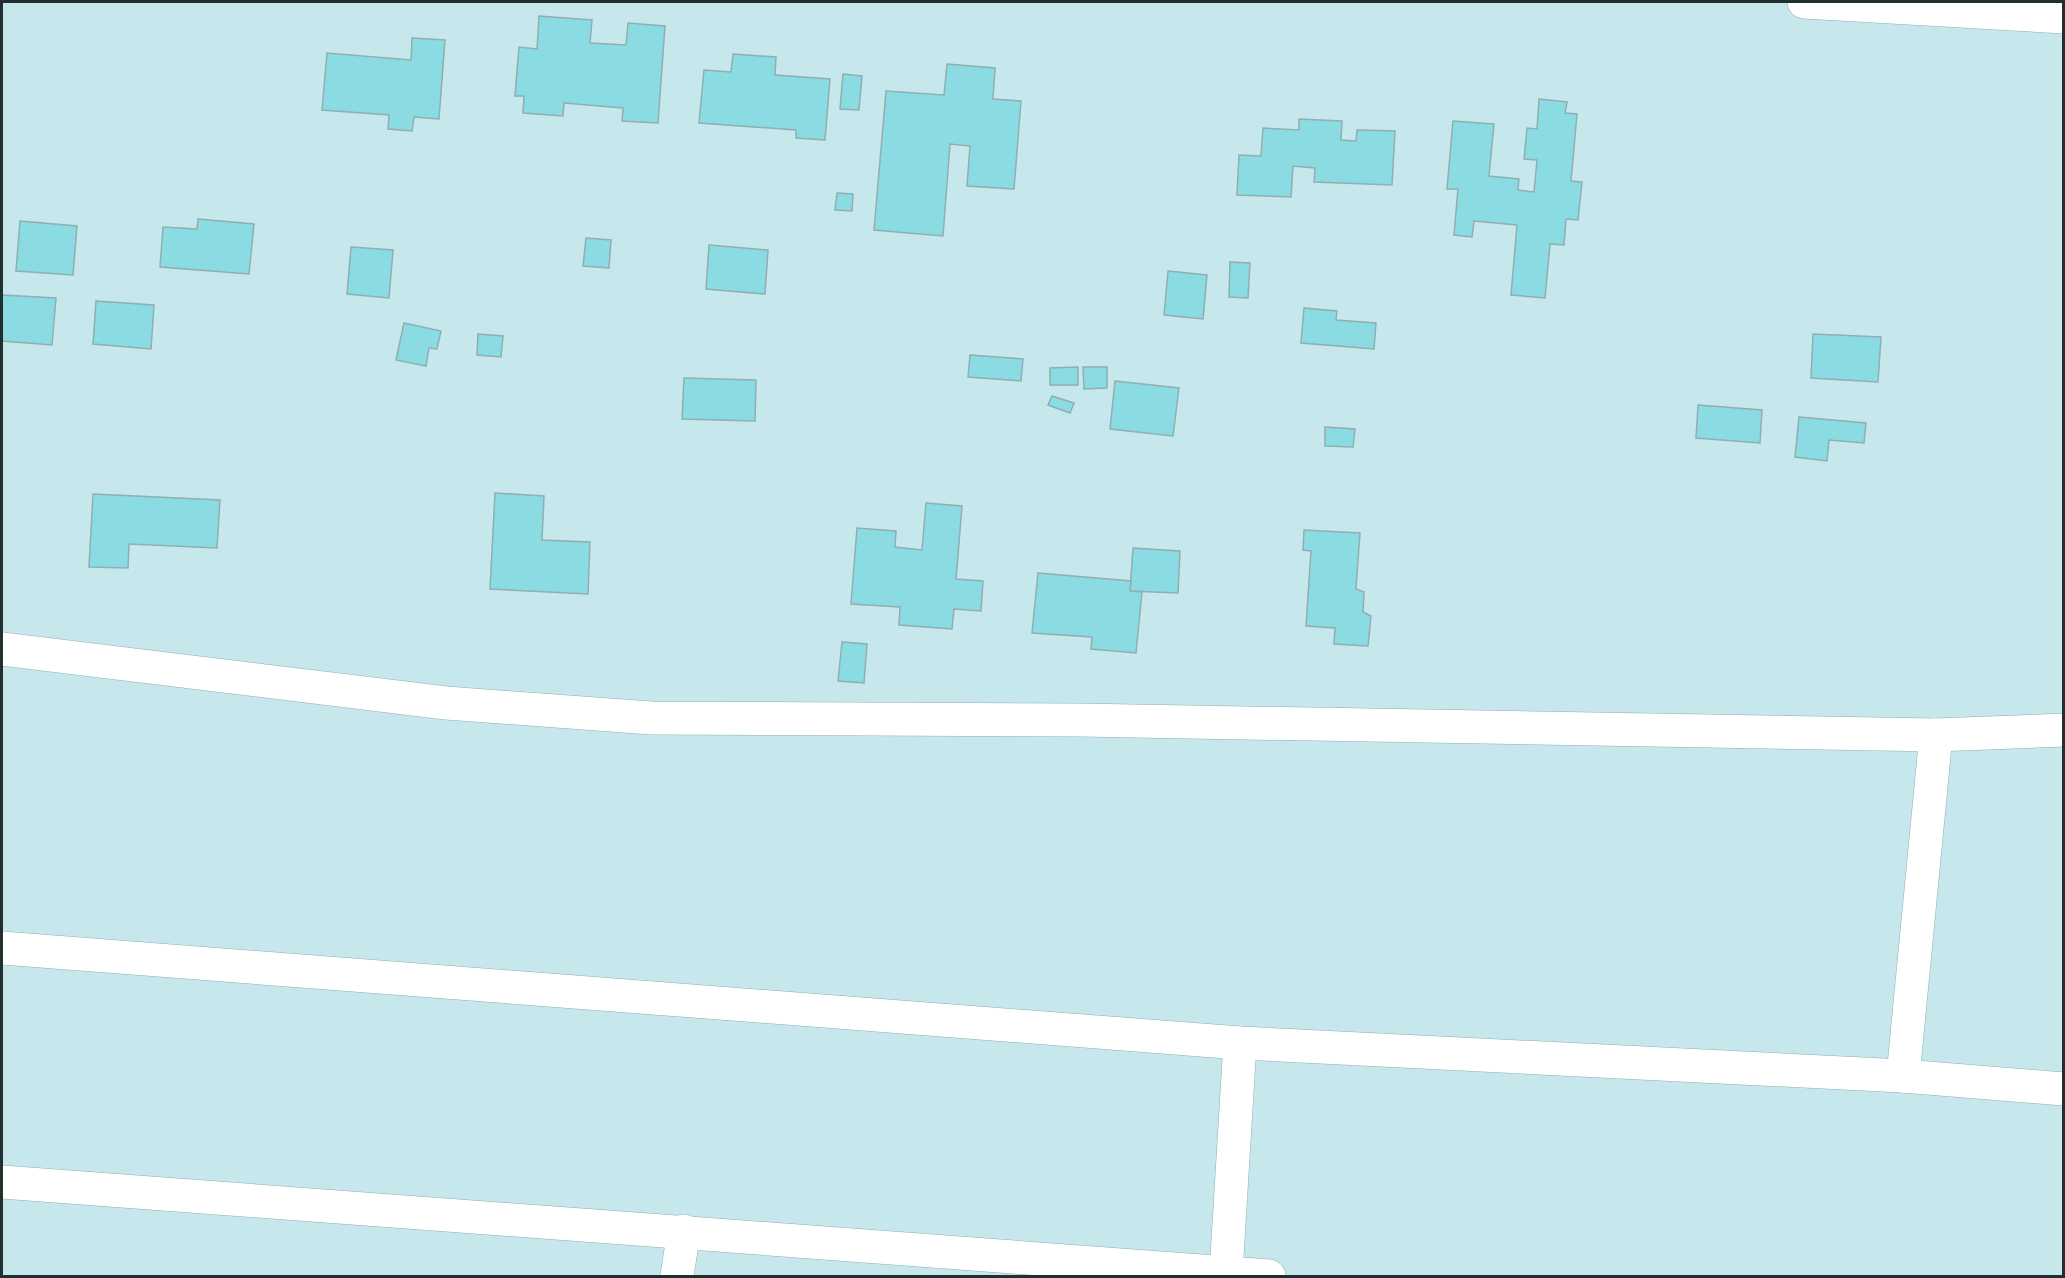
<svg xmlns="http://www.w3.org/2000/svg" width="2065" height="1278" viewBox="0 0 2065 1278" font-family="Helvetica,sans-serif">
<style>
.building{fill:#8bdbe3;stroke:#8fafb2;stroke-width:1.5}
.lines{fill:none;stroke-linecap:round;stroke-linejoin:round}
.street-casing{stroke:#8fafb2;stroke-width:34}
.secondary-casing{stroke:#8fafb2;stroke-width:34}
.street{stroke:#fff;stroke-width:33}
.secondary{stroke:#fff;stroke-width:33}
</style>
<rect width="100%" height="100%" fill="#c6e7eb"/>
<!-- building -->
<g class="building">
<polygon points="539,16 592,20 590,43 626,45 628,23 665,26 658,123 622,121 623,108 564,103 563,116 523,113 524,96 515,96 519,47 537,49"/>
<polygon points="412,38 445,40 439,119 414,117 412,131 388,129 389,115 322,110 327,53 411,60"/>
<polygon points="733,54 776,57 775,75 830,79 825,140 796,138 796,130 699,123 704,70 731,72"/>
<polygon points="947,64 995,68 993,99 1021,101 1014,189 967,186 970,146 950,144 943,236 874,230 886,91 944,95"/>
<polygon points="843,74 862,76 859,110 840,109"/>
<polygon points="1539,99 1567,102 1565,113 1577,114 1571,181 1582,182 1578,220 1566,219 1564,245 1550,244 1545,298 1511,295 1517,225 1474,221 1472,237 1454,235 1458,189 1447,189 1453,121 1494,124 1489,176 1519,179 1518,190 1534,192 1537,160 1524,159 1527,128 1537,129"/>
<polygon points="1299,119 1342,121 1341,140 1356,141 1357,130 1395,131 1392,185 1314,182 1315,168 1293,166 1291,197 1237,195 1239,155 1261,156 1263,128 1299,130"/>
<polygon points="837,193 853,194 852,211 835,210"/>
<polygon points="198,219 254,224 249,274 160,267 163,227 197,229"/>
<polygon points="20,221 77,226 73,275 16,271"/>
<polygon points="586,238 611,240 609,268 583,266"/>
<polygon points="709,245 768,250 765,294 706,289"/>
<polygon points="351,247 393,250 389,298 347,294"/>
<polygon points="1230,262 1250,263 1248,298 1229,297"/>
<polygon points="1168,271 1207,275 1203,319 1164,315"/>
<polygon points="2,295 56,298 52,345 2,341"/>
<polygon points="96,301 154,305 151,349 93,344"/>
<polygon points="1304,308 1337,311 1336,320 1376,323 1374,349 1301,343"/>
<polygon points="404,323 441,331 437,349 429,348 426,366 396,360"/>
<polygon points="478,334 503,336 501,357 477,355"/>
<polygon points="1813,334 1881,337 1878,382 1811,378"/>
<polygon points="970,355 1023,359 1021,381 968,377"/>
<polygon points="1078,367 1078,385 1050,385 1050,368"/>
<polygon points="1083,367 1107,367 1107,388 1084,389"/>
<polygon points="684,378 756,380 755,421 682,419"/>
<polygon points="1115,381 1179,388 1173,436 1110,429"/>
<polygon points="1052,396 1074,403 1070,413 1048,405"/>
<polygon points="1698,405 1762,410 1760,443 1696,438"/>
<polygon points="1799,417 1866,423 1864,443 1829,440 1827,461 1795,457"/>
<polygon points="1325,427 1355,429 1353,447 1325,446"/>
<polygon points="495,493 544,496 542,540 590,542 588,594 490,589"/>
<polygon points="93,494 220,500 217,548 129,544 128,568 89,567"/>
<polygon points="926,503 962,506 956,579 983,581 981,611 954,609 952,629 899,625 900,607 851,604 857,528 896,531 895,547 922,550"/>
<polygon points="1304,530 1360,533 1356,589 1364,592 1363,612 1371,616 1368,646 1334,644 1335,628 1306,626 1311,551 1303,550"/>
<polygon points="1133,548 1180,551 1178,593 1130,591"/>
<polygon points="1038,573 1131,581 1130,591 1142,592 1136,653 1091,649 1092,637 1032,633"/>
<polygon points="842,642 867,644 864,683 838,681"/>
</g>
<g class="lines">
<!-- street casing -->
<g class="street-casing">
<g id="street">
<polyline points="1804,2 2064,17"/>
<polyline points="2,649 446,703 651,718 1079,720 1936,735"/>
<polyline points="1903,1076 1936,735 2064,730"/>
<polyline points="2,1182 1269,1276"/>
<polyline points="1226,1273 1240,1043"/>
<polyline points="677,1276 684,1231"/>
</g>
</g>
<!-- secondary casing -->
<g class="secondary-casing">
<polyline id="secondary" points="2,948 1240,1043 1903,1076 2064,1089"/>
</g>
<!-- street -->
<use href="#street" class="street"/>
<!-- secondary -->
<use href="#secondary" class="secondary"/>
</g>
<!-- border -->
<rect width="2065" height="1278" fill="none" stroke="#222f31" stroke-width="6"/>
</svg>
